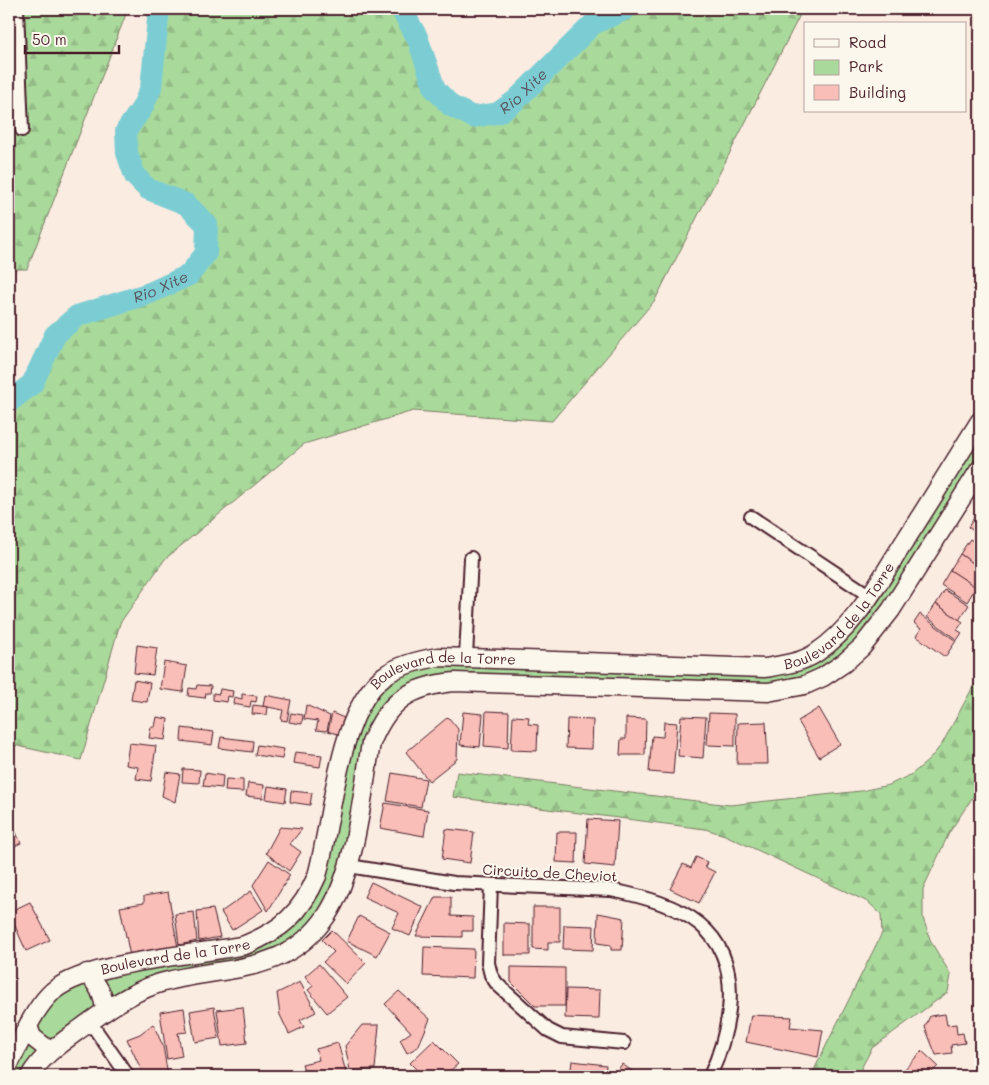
<svg xmlns="http://www.w3.org/2000/svg" width="989" height="1085" viewBox="0 0 989 1085" font-family="Mali,sans-serif">
<style>
.forest{fill:url(#forest-firs);stroke:#7a7c63}
.park{fill:#a9da9b;stroke:#7a7c63}
.lines{fill:none;stroke-linecap:round;stroke-linejoin:round}
.river{stroke:#7ccdd3;stroke-width:22}
.building{fill:#fabeb8;stroke:#4a1f2b}
.street-casing{stroke:#4a1f2b;stroke-width:16}
.secondary-casing{stroke:#4a1f2b;stroke-width:21}
.street{stroke:#fbf7ec;stroke-width:12}
.secondary{stroke:#fbf7ec;stroke-width:18}
.labels{text-anchor:middle;stroke-width:4;stroke-linejoin:round;paint-order:stroke}
.street-label{font-size:14px;fill:#4a1f2b;stroke:#fbf7ec}
.water-label{font-size:15px;font-style:italic;fill:#59535d;stroke:#fbf7ec}
</style>
<defs>
<pattern id="forest-firs" width="22" height="20" patternUnits="userSpaceOnUse" patternTransform="scale(1.25)"><rect width="22" height="20" fill="#a9da9b"/><path d="M5 1l3.5 6h-7zM16 11l3.5 6h-7z" fill="#93bb86"/></pattern>
</defs>
<rect width="100%" height="100%" fill="#fbece2"/>
<filter id="ink" filterUnits="userSpaceOnUse"><feTurbulence type="fractalNoise" baseFrequency=".02" numOctaves="2"/><feDisplacementMap in="SourceGraphic" scale="10" xChannelSelector="R" yChannelSelector="G"/><feConvolveMatrix kernelMatrix="1 2 1 2 8 2 1 2 1" color-interpolation-filters="sRGB"/></filter>
<g filter="url(#ink)">
<!-- forest -->
<g class="forest">
<polygon points="9,9 128,9 27,269 9,269"/>
<polygon points="159,9 401,9 417,37 435,89 451,106 473,117 498,113 516,101 593,24 626,9 803,9 655,300 552,421 413,411 304,444 165,559 120,623 81,760 9,744 9,402 32,384 55,335 77,316 150,293 189,275 206,253 207,225 186,204 148,189 135,176 127,153 126,131 142,108 151,88"/>
<polygon points="980,674 980,786 949,833 923,889 923,918 931,942 951,975 948,992 872,1048 857,1076 811,1076 882,933 881,914 868,902 725,835 705,829 453,797 457,772 730,805 861,791 889,785 912,774 929,760 942,744"/>
</g>
<!-- park -->
<polygon class="park" points="980,421 980,469 891,610 805,685 432,684 379,725 349,866 296,948 143,989 30,1076 9,1076 9,1064 62,983 245,945 307,899 360,704 417,661 765,668 829,643"/>
<g class="lines">
<!-- river -->
<g class="river">
<path id="s1" d="M401,9L417,37L435,89L451,106L473,117L498,113L515,101L593,24L626,9"/>
<path id="s2" d="M9,402L32,384L55,335L77,316L150,293L189,275L206,253L207,225L186,204L148,189L135,176L127,153L126,131L142,108L151,88L159,9"/>
</g>
</g>
<!-- building -->
<g class="building">
<polygon points="980,509 980,535 968,527"/>
<polygon points="970,539 980,545 980,568 960,554"/>
<polygon points="960,554 980,568 980,590 950,570"/>
<polygon points="950,570 976,587 967,602 941,585"/>
<polygon points="945,590 969,605 959,620 936,604"/>
<polygon points="936,604 963,622 957,630 962,633 957,640 927,617"/>
<polygon points="920,614 956,641 945,657 916,636 921,629 914,623"/>
<polygon points="137,645 157,648 153,675 134,673"/>
<polygon points="164,662 187,666 183,692 160,689"/>
<polygon points="134,680 150,683 147,702 131,700"/>
<polygon points="197,685 211,686 210,693 206,693 205,698 188,696 189,688 196,689"/>
<polygon points="220,689 233,691 232,697 228,696 227,702 213,700 213,693 219,694"/>
<polygon points="242,694 257,696 256,702 251,701 250,707 233,704 234,697 242,699"/>
<polygon points="265,695 291,700 287,721 281,720 283,710 263,706"/>
<polygon points="253,705 268,707 267,715 252,714"/>
<polygon points="306,705 330,716 327,731 316,730 318,721 304,719"/>
<polygon points="819,708 840,744 819,757 798,721"/>
<polygon points="486,711 509,712 508,748 484,746"/>
<polygon points="463,712 483,714 480,747 460,745"/>
<polygon points="291,713 303,715 302,724 289,722"/>
<polygon points="332,713 344,718 338,734 328,731"/>
<polygon points="709,713 735,714 735,746 707,745"/>
<polygon points="513,716 529,717 528,724 538,725 537,751 511,750"/>
<polygon points="681,716 706,717 703,758 678,756"/>
<polygon points="157,717 168,719 165,740 149,738 151,727 155,727"/>
<polygon points="448,717 458,729 457,759 429,781 406,752"/>
<polygon points="626,718 646,719 645,755 620,755 621,739 626,739"/>
<polygon points="567,719 593,720 592,749 566,748"/>
<polygon points="664,722 677,723 673,774 649,772 652,736 663,737"/>
<polygon points="766,722 768,764 737,764 738,723"/>
<polygon points="182,728 214,732 212,745 181,741"/>
<polygon points="221,737 253,741 252,752 219,748"/>
<polygon points="129,743 156,746 151,781 136,779 138,767 126,765"/>
<polygon points="257,745 284,749 282,759 255,755"/>
<polygon points="295,752 322,755 320,767 293,763"/>
<polygon points="183,769 200,770 199,783 182,782"/>
<polygon points="166,772 180,774 175,802 162,796"/>
<polygon points="205,773 223,776 222,788 203,786"/>
<polygon points="392,773 426,779 421,807 387,801"/>
<polygon points="226,779 243,780 243,792 225,791"/>
<polygon points="248,783 264,785 263,798 246,796"/>
<polygon points="268,786 287,789 285,802 266,799"/>
<polygon points="291,791 312,793 310,805 290,802"/>
<polygon points="385,803 428,810 424,836 380,828"/>
<polygon points="9,818 21,843 9,849"/>
<polygon points="588,819 618,821 615,867 585,864"/>
<polygon points="280,827 302,829 290,844 301,852 289,871 266,853"/>
<polygon points="446,829 474,832 470,863 442,859"/>
<polygon points="557,832 577,832 576,863 556,862"/>
<polygon points="696,857 707,862 705,867 715,872 699,903 670,889 683,864 691,868"/>
<polygon points="269,860 290,875 268,911 253,885"/>
<polygon points="371,882 423,907 410,936 392,928 399,913 364,897"/>
<polygon points="251,891 263,910 232,930 221,912"/>
<polygon points="168,892 178,948 130,956 120,907 144,903 144,896"/>
<polygon points="435,897 451,897 451,916 473,917 473,931 462,931 462,937 416,936"/>
<polygon points="30,902 50,940 26,951 9,912"/>
<polygon points="533,907 560,907 560,942 548,942 548,950 533,949"/>
<polygon points="213,909 220,937 199,941 197,911"/>
<polygon points="194,912 197,941 179,945 175,914"/>
<polygon points="598,913 624,918 622,950 611,950 611,945 597,943"/>
<polygon points="359,916 390,932 377,956 347,941"/>
<polygon points="504,923 530,924 530,955 504,955"/>
<polygon points="564,925 594,926 593,950 563,949"/>
<polygon points="332,930 366,963 346,984 323,962 334,952 322,940"/>
<polygon points="424,947 474,949 473,978 423,976"/>
<polygon points="319,964 347,997 327,1013 308,990 313,986 305,976"/>
<polygon points="511,967 565,968 565,1006 535,1006 511,982"/>
<polygon points="300,982 316,1012 300,1020 304,1027 289,1034 280,1015 277,993"/>
<polygon points="566,989 600,990 599,1019 565,1018"/>
<polygon points="399,991 430,1019 418,1047 407,1053 400,1040 411,1032 385,1004"/>
<polygon points="214,1007 219,1038 195,1042 190,1011"/>
<polygon points="243,1007 247,1043 222,1046 217,1010"/>
<polygon points="184,1008 187,1032 178,1033 182,1056 167,1059 160,1012"/>
<polygon points="945,1014 947,1025 956,1024 957,1034 963,1033 965,1043 951,1045 952,1053 936,1055 925,1027 930,1016"/>
<polygon points="751,1015 792,1017 790,1027 823,1030 818,1057 746,1042"/>
<polygon points="153,1024 163,1046 168,1076 144,1076 127,1039 140,1034"/>
<polygon points="362,1025 379,1025 375,1069 350,1070 345,1046"/>
<polygon points="434,1040 458,1064 444,1076 423,1076 410,1063"/>
<polygon points="338,1043 347,1076 306,1076 302,1064 319,1060 316,1049"/>
<polygon points="922,1051 938,1066 928,1076 898,1076"/>
<polygon points="572,1061 606,1065 605,1076 570,1076"/>
<polygon points="622,1064 639,1076 614,1076"/>
</g>
<g class="lines">
<!-- street casing -->
<g class="street-casing">
<g id="street">
<polyline points="17,9 22,130"/>
<polyline points="751,517 870,596"/>
<polyline points="466,657 471,558"/>
<path d="M349,866L454,883L611,890C681,904 738,927 729,1010C726,1034 720,1054 710,1076"/>
<polyline points="491,885 488,963 491,975 497,984 548,1030 562,1037 624,1043"/>
<polyline points="90,1022 128,1076"/>
</g>
</g>
<!-- secondary casing -->
<g class="secondary-casing">
<g id="secondary">
<path d="M87,973C98,985 104,995 105,1011"/>
<polyline points="28,1026 32,1037 50,1051"/>
<path id="s3" d="M9,1064C21,1041 31,1014 49,995C78,962 199,955 245,945C282,930 301,913 317,876C333,819 337,713 384,676C399,665 420,660 438,657L765,668C782,665 801,663 816,653C854,628 877,585 901,547C928,505 954,463 980,421"/>
<path d="M30,1076C41,1057 58,1045 76,1032C102,1013 127,994 157,984C220,964 284,979 327,915C356,870 362,796 371,743C388,701 410,686 455,682L768,692L805,685L823,677L844,663L862,647L891,610L980,469"/>
</g>
</g>
<!-- street -->
<use href="#street" class="street"/>
<!-- secondary -->
<use href="#secondary" class="secondary"/>
</g>
</g>
<g class="labels">
<!-- street labels -->
<g class="street-label">
<text dy="5" stroke="none"><textPath href="#s3" startOffset="1082">Boulevard de la Torre</textPath></text>
<text dy="5" stroke="none"><textPath href="#s3" startOffset="662">Boulevard de la Torre</textPath></text>
<text transform="translate(550 873) rotate(3)" y="5">Circuito de Cheviot</text>
<text dy="5" stroke="none"><textPath href="#s3" startOffset="214">Boulevard de la Torre</textPath></text>
</g>
<!-- water labels -->
<g class="water-label">
<text dy="5" stroke="none"><textPath href="#s1" startOffset="194">Rio Xite</textPath></text>
<text dy="5" stroke="none"><textPath href="#s2" startOffset="201">Rio Xite</textPath></text>
</g>
</g>
<!-- margin -->
<rect width="989" height="1085" fill="none" stroke="#fbf7ec" stroke-width="30"/>
<rect x="15" y="15" width="959" height="1055" fill="none" stroke="#4a1f2b" stroke-width="2" filter="url(#ink)"/>
<!-- legend -->
<rect x="804" y="22" width="162" height="90" fill="#fbf7ec" stroke="#b4a19f"/>
<rect x="814" y="39" width="25" height="8" fill="#fbf7ec" stroke="#b4a19f"/>
<text x="849" y="48" font-size="15" fill="#4a1f2b">Road</text>
<rect x="814" y="60" width="25" height="15" fill="#a9da9b" stroke="#b4a19f"/>
<text x="849" y="72" font-size="15" fill="#4a1f2b">Park</text>
<rect x="814" y="85" width="25" height="15" fill="#fabeb8" stroke="#b4a19f"/>
<text x="849" y="98" font-size="15" fill="#4a1f2b">Building</text>
<!-- scale -->
<path d="M25 45v8h94v-8" fill="none" stroke="#4a1f2b" stroke-width="2.5"/>
<text x="32" y="45" font-size="15" fill="#4a1f2b" stroke="#fbf7ec" stroke-width="4" paint-order="stroke">50 m</text>
</svg>
